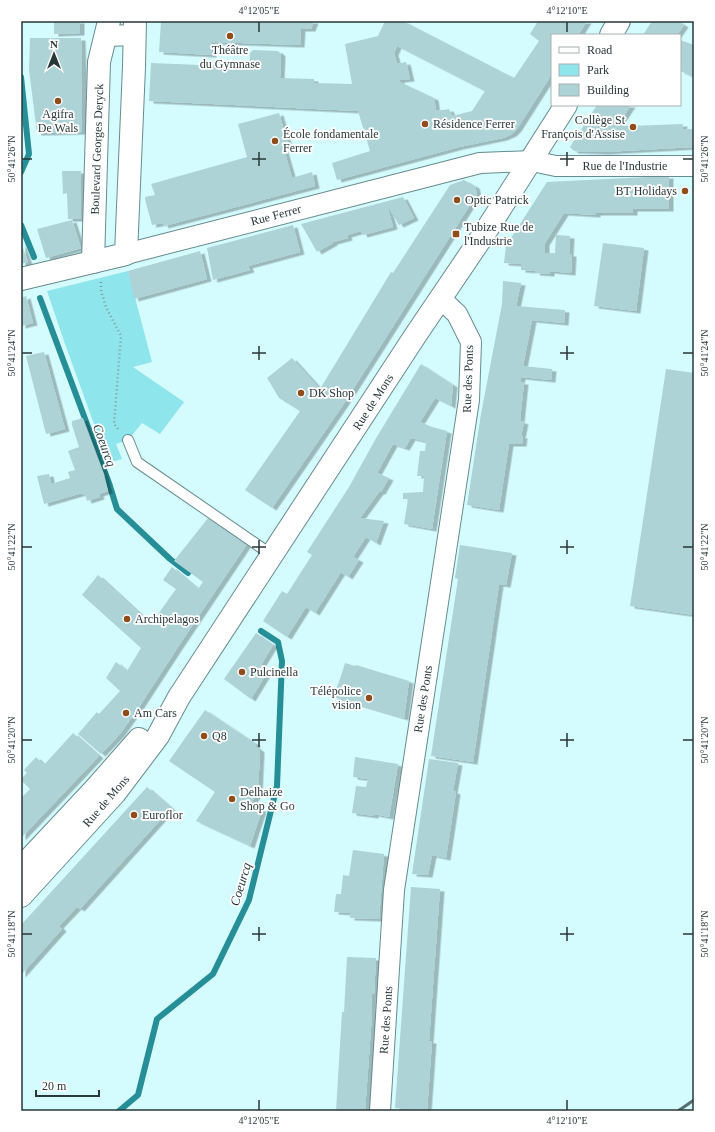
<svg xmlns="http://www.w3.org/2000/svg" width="715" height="1132" viewBox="0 0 715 1132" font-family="Georgia,serif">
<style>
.green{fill:#8fe5ec}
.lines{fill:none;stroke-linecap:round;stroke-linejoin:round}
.stream{stroke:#258e96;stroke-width:6}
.building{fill:#add3d6;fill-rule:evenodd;filter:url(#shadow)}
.lane-casing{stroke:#678b8e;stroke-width:12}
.street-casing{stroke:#678b8e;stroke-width:22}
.secondary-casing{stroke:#678b8e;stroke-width:24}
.primary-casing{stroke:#678b8e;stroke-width:24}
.path{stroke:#809b9d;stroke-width:2.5;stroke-dasharray:1 3;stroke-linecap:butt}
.lane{stroke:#fff;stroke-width:10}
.street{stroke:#fff;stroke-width:20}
.secondary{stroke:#fff;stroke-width:22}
.primary{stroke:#fff;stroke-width:22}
.rail{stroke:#576d6f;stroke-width:3}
.ticks{fill:none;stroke:#283738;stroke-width:1.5}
.poi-dot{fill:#8f4d1c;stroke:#fff;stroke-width:1.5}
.labels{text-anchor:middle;stroke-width:3.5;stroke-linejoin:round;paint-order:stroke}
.poi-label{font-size:12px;fill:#283738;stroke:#fff;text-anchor:start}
.street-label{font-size:12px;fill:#283738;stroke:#fff}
.water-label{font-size:13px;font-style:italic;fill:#1c3234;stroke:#fff}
.neatline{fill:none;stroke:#283738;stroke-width:1.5}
.ticks-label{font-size:10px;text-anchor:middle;fill:#283738}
</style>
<defs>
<filter id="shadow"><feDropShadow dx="4.5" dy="2.5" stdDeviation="0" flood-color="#0004"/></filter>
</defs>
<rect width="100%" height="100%" fill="#d4fbfe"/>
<!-- green -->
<polygon class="green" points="128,271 152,362 133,367 184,402 160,434 142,423 128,440 116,444 122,459 108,463 64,341 47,291"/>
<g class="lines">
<!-- stream -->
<g class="stream">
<polyline points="21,77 29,154 21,172"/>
<polyline points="21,225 34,257"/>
<polyline points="40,298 109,483 117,509 170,559 188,573"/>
<polyline points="119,1111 138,1095 157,1019 213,974 249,900 277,786 282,661 278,642 261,631"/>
</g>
</g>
<!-- building -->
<g class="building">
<polygon points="54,21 80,21 80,33 54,34"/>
<polygon points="161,21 314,21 311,29 301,29 300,45 211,42 212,55 159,52"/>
<path d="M385,21H403L514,78L539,41L530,34L538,21H587L578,35H552V74L517,129L512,134L503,138L459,147L337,180L332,163L370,151L358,111L149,101L151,63L249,67L250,53L253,50L278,51L281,54L280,78L314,79V83L352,84L345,44L378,36ZM397,46L485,91L472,111L452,116L449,109L436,111L434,98L400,82V80L410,79L406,62L397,64L394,53Z"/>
<polygon points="652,21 678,21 684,25 677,35 643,35"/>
<polygon points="30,38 81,38 82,70 82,132 37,133 29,70"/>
<polygon points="680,40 694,45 694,77 680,71"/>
<polygon points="597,105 631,105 618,125 630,126 683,124 682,129 692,129 693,133 694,133 694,147 604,152 574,151 570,147"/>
<polygon points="279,113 288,144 283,146 292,178 312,172 315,186 164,226 163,223 152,225 145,199 145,197 155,195 151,184 247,157 238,124"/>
<polygon points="62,171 81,171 81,219 68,219 67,193 63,194"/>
<polygon points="669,176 669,209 633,209 633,213 596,213 596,215 564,213 545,243 545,253 555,253 556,235 570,236 569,254 572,254 571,273 550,271 550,274 536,273 535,271 521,270 521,264 504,263 506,246 547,182"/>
<polygon points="464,180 475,186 477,194 343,405 272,508 245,490 300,411 279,398 267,378 292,358 320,389 391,272 393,273 450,185"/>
<polygon points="403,197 414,218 399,225 387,205 393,227 363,235 361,231 347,235 348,238 333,242 333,243 317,252 301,224"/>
<polygon points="72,220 81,248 46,258 37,229"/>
<polygon points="293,225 300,252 248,266 250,270 213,280 207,248"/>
<polygon points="21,243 28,262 21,264"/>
<polygon points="603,243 644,248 636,311 594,306"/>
<polygon points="200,251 207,279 134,299 128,271"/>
<polygon points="503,281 521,283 516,306 565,310 564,323 532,320 523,366 552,369 551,380 521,377 520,382 524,382 520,421 524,422 521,436 523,436 522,444 509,444 499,510 467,505 481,414 502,304"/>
<polygon points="26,296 33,323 21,326 21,298"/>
<polygon points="44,352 65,429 46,434 26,356"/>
<polygon points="421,364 453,385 451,406 435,398 420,422 432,427 447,431 432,529 404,524 408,499 403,499 403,493 423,492 424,476 417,476 420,451 425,451 426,443 428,442 411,438 405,448 393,444 377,473 389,478 381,492 379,492 360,518 384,521 376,543 366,537 353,557 359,560 348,577 341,572 315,613 306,607 287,637 263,621 282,591 287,594 312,555 307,552 349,487 375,440"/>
<polygon points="666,369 694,373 694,615 630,606"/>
<polygon points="83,418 104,474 108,491 99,494 100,497 87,501 85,494 83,495 82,493 44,504 37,476 49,474 51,484 70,478 68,472 75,470 68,451 79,447 72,425 72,421"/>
<polygon points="208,518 247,544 178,647 139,707 120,734 101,754 78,734 97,712 99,714 120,691 106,678 116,662 127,671 141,648 82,595 98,575 151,624 176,589 163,580 172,567 198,589 203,582 174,561"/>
<polygon points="460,545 512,553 506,585 499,584 473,762 431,756 458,579 455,578"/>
<polygon points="256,633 273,645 261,665 268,671 251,699 224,679"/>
<polygon points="345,663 355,666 356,665 409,681 404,718 333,697 340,679"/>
<polygon points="205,710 256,744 255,746 260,750 258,793 251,803 262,810 250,846 196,821 215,792 169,761"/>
<polygon points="73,733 99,756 21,838 21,798 30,789 21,780 21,779 27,773 24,770 36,757 44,765"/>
<polygon points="355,757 398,764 389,817 374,814 374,816 352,813 356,786 366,787 368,779 353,777"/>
<polygon points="429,759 458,763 453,791 456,792 446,858 432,855 428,875 412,874"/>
<polygon points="147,787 171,808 80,909 77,907 59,926 62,929 21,975 21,925"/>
<polygon points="353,850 384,854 379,919 350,918 350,913 334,912 336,894 341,894 343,875 349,876"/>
<polygon points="411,887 440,889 429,1041 432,1041 427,1111 395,1108"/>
<polygon points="347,957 376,958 374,994 372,994 371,1014 372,1014 365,1111 336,1111 342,1012 344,1012"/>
</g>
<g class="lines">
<!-- lane casing -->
<g class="lane-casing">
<polyline id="lane" points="128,440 137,462 272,555"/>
</g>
<!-- street casing -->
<g class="street-casing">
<g id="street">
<polyline points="106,36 135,35"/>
<polyline points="126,254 480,163 532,161 556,166 694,166"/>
<polyline points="380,1111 394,890 469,400 471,342 457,314 440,298"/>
</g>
</g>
<!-- secondary casing -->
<g class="secondary-casing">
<g id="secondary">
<polyline points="93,262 99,62 109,21"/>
<polyline points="21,279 126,254 134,67 135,21"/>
</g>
</g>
<!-- primary casing -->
<g class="primary-casing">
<g id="primary">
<polyline points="611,35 619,21"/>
<polyline points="21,868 95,789 139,739"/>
<polyline points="21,896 115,793 158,736 179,697 415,336 484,234 566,105"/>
</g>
</g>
<!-- path -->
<polyline class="path" points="101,282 101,291 106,307 121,336 114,424 118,429"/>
<!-- lane -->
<use href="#lane" class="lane"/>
<!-- street -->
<use href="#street" class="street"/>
<!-- secondary -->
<use href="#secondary" class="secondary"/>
<!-- primary -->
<use href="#primary" class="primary"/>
<!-- rail -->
<polyline class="rail" points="678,1111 694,1100"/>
</g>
<!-- ticks -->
<path class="ticks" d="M259,22V32M567,22V32M259,152V166M567,152V166M22,159H32M252,159H266M560,159H574M683,159H693M259,346V360M567,346V360M22,353H32M252,353H266M560,353H574M683,353H693M259,540V554M567,540V554M22,547H32M252,547H266M560,547H574M683,547H693M259,733V747M567,733V747M22,740H32M252,740H266M560,740H574M683,740H693M259,927V941M567,927V941M22,934H32M252,934H266M560,934H574M683,934H693M259,1100V1110M567,1100V1110"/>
<!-- markers -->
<g class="poi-dot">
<circle cx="230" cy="36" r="4"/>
<circle cx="58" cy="101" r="4"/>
<circle cx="425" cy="124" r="4"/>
<circle cx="633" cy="127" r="4"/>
<circle cx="275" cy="141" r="4"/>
<circle cx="685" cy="191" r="4"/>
<circle cx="457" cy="200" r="4"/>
<rect x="452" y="230" width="8" height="8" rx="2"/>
<circle cx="301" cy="393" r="4"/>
<circle cx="127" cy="619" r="4"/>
<circle cx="242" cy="672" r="4"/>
<circle cx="369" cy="698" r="4"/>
<circle cx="126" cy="713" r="4"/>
<circle cx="204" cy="736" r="4"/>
<circle cx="232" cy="799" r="4"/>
<circle cx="134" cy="815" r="4"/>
</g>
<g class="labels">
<!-- poi labels -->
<g class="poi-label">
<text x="230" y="54" text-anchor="middle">Théâtre<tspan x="230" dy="14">du Gymnase</tspan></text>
<text x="58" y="118" text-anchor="middle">Agifra<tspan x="58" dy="14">De Wals</tspan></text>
<text x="625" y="124" text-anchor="end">Collège St<tspan x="625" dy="14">François d'Assise</tspan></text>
<text x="433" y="128">Résidence Ferrer</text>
<text x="283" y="138">École fondamentale<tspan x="283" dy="14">Ferrer</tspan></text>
<text x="677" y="195" text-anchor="end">BT Holidays</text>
<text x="465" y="204">Optic Patrick</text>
<text x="464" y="231">Tubize Rue de<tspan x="464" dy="14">l'Industrie</tspan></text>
<text x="309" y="397">DK Shop</text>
<text x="135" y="623">Archipelagos</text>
<text x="250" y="676">Pulcinella</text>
<text x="361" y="695" text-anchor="end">Télépolice<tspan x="361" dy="14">vision</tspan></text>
<text x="134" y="717">Am Cars</text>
<text x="212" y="740">Q8</text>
<text x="240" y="796">Delhaize<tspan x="240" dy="14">Shop &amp; Go</tspan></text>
<text x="142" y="819">Euroflor</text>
</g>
<!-- street labels -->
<g class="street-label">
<text transform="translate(97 149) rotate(-88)" y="4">Boulevard Georges Deryck</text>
<text x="625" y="170">Rue de l'Industrie</text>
<text transform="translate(276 215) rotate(-15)" y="4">Rue Ferrer</text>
<text transform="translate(468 379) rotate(-88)" y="4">Rue des Ponts</text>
<text transform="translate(373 402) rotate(-57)" y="4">Rue de Mons</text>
<text transform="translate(423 699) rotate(-81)" y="4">Rue des Ponts</text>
<text transform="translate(106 801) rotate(-49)" y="4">Rue de Mons</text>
<text transform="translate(386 1020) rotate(-86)" y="4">Rue des Ponts</text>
</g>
<!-- water labels -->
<g class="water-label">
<text transform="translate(105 445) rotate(70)" y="5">Coeurcq</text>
<text transform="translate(240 884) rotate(-73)" y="5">Coeurcq</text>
</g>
</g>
<!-- border -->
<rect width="715" height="1132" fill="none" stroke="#ffffff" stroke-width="44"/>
<!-- legend -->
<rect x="551" y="34" width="130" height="72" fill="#ffffff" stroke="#a9afaf"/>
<rect x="559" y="47" width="20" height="6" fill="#ffffff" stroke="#a9afaf"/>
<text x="587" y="54" font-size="12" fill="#283738">Road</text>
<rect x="559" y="64" width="20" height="12" fill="#8fe5ec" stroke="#a9afaf"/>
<text x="587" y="74" font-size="12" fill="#283738">Park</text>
<rect x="559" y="84" width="20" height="12" fill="#add3d6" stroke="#a9afaf"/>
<text x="587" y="94" font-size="12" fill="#283738">Building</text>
<!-- north arrow -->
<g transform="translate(54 54)" stroke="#ffffff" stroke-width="3" paint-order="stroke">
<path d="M0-3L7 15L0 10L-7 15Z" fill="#283738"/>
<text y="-6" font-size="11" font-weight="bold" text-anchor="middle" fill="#283738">N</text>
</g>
<!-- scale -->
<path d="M36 1090v6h63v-6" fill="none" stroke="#283738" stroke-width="2"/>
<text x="42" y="1090" font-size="12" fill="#283738" stroke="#ffffff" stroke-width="3" paint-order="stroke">20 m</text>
<rect x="22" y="22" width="671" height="1088" class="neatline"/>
<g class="ticks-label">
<text x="259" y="14">4°12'05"E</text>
<text x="567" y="14">4°12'10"E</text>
<text transform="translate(11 159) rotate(-90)" y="4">50°41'26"N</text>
<text transform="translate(704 159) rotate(-90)" y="4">50°41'26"N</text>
<text transform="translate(11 353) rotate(-90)" y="4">50°41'24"N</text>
<text transform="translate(704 353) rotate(-90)" y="4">50°41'24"N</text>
<text transform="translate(11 547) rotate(-90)" y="4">50°41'22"N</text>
<text transform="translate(704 547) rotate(-90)" y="4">50°41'22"N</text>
<text transform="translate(11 740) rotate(-90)" y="4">50°41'20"N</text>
<text transform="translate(704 740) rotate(-90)" y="4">50°41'20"N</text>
<text transform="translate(11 934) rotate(-90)" y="4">50°41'18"N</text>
<text transform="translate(704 934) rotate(-90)" y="4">50°41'18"N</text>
<text x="259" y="1124">4°12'05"E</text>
<text x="567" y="1124">4°12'10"E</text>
</g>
</svg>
